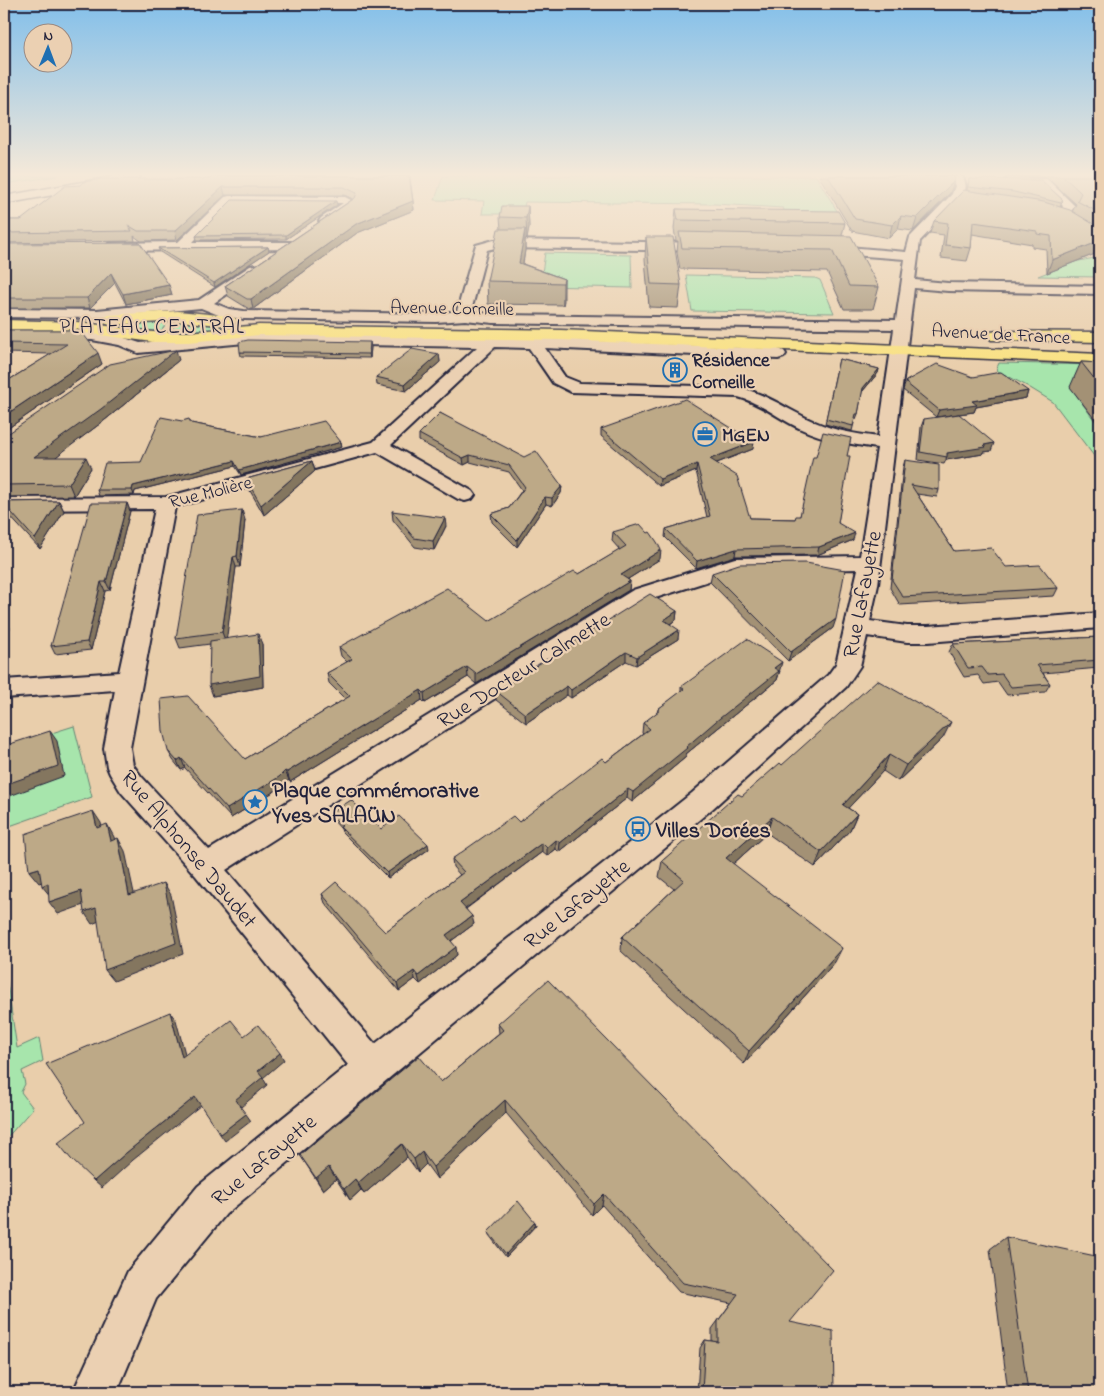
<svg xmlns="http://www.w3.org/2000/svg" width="1104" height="1396" viewBox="0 0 1104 1396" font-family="'Indie Flower',sans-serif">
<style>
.green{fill:#a7e5ac;stroke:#648474}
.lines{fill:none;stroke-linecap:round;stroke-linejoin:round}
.minor-casing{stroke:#22223b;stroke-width:4}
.tertiary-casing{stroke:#22223b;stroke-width:3}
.primary-casing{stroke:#22223b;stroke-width:3}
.minor{fill:#ebd0b2;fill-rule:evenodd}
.tertiary{fill:#ebd0b2;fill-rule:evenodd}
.primary{fill:#f9e181;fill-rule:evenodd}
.wall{fill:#a39174;stroke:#22223b}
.shaded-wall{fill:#84765e;stroke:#22223b}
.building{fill:#bda987;stroke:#22223b}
.labels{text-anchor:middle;stroke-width:4.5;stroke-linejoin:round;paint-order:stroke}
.far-street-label{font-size:19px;fill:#22223b;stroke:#ebd0b2}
.far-poi-label{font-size:19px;font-weight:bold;fill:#22223b;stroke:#ebd0b2;text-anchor:start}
.far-quarter-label{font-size:21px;letter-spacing:1px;fill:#22223b;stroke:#ebd0b2}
.street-label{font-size:22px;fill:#22223b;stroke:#ebd0b2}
.poi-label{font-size:22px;font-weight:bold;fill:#22223b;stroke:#ebd0b2;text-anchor:start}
</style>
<rect width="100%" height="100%" fill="#e9ceab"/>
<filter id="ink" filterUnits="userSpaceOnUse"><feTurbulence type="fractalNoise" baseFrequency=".02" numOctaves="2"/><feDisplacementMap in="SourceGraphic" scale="10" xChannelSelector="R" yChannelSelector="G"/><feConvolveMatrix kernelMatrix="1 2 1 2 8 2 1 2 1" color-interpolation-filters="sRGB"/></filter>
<g filter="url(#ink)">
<!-- green -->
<g class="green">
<polygon points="4,176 58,176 4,184"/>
<polygon points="443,176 816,176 839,214 785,212 783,208 715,204 525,202 523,214 482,214 484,201 435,200"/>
<polygon points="545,253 631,255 632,288 540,286"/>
<polygon points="1100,257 1100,277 1038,276 1056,269 1063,264"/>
<polygon points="686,275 815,278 820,280 834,313 692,311"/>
<polygon points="170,319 160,332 117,327 115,325"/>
<polygon points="179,320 223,325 224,326 220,329 170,332"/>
<polygon points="999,363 1100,365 1071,388 1100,428 1100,464 1053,402 1027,386 996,370"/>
<polygon points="74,726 92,797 4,828 4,748"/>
<polygon points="4,963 17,1048 39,1038 43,1061 22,1071 25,1084 21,1092 33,1108 4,1141"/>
</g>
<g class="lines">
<!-- minor casing -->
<g class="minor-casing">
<g id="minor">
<path d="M951,176H962C967,184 967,190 961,198L920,241L915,280L948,283L1100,286V294L948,291L914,288L878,585L870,621L907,626H928L1100,613V628L928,642H907L867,636L860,666L846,687L712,809L226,1214L156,1299L117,1392H73L128,1271L198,1186L348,1065L196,876L121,792L110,774L107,767L104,748L115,690L4,698V680L119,672L155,509L4,510V498L166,497L373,442L477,347L245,343L138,353L119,345L92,340L4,339V330L92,331L115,335L140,343L245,333L555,339L778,349L784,351L786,354L784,357L778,359L545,348L565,377L580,383L738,387C767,394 788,410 815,422C835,431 857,434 878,437L894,329L493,323L465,320L436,322L244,319L221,316L201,308L97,318L4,317V309L97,310L199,300L250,266L255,265L262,269L260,272L214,303L229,309L244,311L436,314L457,311L475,248L476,245L494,240L713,243L719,247L713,251L495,248L487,250L471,311L493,315L896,320L905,259L825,253L819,249L825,245L906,252L910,237L952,194L955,186ZM495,347L529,348L553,383L571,392L738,397C761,403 779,419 801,429C824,440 851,444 877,448L860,556L735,558L633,590L209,850L141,776L133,765L130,748L175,507L377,452L458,499L465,501L472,499L475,495L472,491L391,445ZM858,569L836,664L828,675L692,793L375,1044L226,870L649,600L737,572Z"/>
<polygon points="1010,178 1047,179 1075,206 1066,218 1058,218 1056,215 1063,206 1040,184 1006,183 1005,181 1006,179"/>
<polygon points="229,196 345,197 357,203 329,224 321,224 319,221 321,218 343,203 232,202 193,242 294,242 296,245 290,249 110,251 104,247 110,243 178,242 225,197"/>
</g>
</g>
<!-- tertiary casing -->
<g class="tertiary-casing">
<polygon id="tertiary" points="116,176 141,176 135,180 4,204 4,196"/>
</g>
<!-- primary casing -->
<g class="primary-casing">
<g id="primary">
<polygon points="178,311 229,316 235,318 237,321 235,324 229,326 178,321 110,325 104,323 102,320 104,317 110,315"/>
<polygon points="4,320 77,322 153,332 189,332 259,325 561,330 1100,354 1100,364 561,340 259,335 189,342 153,342 77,332 4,330"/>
<polygon points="997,331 1100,332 1100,342 991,340 989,336 991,332"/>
</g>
</g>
<!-- minor -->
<use href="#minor" class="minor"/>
<!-- tertiary -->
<use href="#tertiary" class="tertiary"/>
<!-- primary -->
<use href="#primary" class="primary"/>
</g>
<!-- wall -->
<g class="wall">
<polygon points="213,176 411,176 410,177 414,210 357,233 253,309 249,309 228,296 225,286 353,199 345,195 225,195 177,240 141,241 134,236 135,241 4,243 4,220 21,220 210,179"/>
<polygon points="819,176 955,176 950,193 913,231 898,229 889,238 852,231"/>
<polygon points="1019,176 1090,176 1100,185 1100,252 1047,273 1046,249 1032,247 1032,244 972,234 971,248 967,261 941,258 944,235 930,233 934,221 967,190 969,179 1063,200 1060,207 1072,212 1076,204 1048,178 1043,176"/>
<polygon points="337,205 286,239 197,240 196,236"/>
<polygon points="528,206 529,227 527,239 525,239 525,250 523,264 564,279 563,305 488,304 487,281 501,229 500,217"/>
<polygon points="676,209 845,223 842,235 879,287 873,309 844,309 827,272 680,269 677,253 678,241 676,241 674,229"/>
<polygon points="646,237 681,285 678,308 649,307 645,259"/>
<polygon points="4,244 169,285 172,295 126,304 115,283 90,308 4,308"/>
<polygon points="268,247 269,251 215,287 160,252 158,248"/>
<polygon points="4,330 80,330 102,364 4,431 4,383 51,354 4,353"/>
<polygon points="371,347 370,358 241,356 240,352"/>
<polygon points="439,354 440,362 406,391 377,385 376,377"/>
<polygon points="839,359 879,369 878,373 862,392 858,414 856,419 855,419 852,431 825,424"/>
<polygon points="179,360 105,420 55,457 91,468 74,496 4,497 4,436"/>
<polygon points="1081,362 1100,363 1100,426 1070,387"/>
<polygon points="973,377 1028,391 1026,398 976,407 974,412 936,417 903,390 906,381"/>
<polygon points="440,413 562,486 561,493 552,506 546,504 517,547 492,522 491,514 509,508 522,490 509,472 470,462 464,465 419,441 419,434"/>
<polygon points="924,419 991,451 984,452 983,454 946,460 944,464 918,460 921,427"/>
<polygon points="191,423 261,437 341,442 342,447 241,475 235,466 135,491 134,495 99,496 97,490 141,462"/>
<polygon points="601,429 753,449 717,463 750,518 795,519 800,516 816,457 847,456 838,523 853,540 817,555 735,556 696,568 665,537 666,529 707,517 696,471 659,486 601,436"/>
<polygon points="905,460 939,490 937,497 917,494 954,551 1006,567 1058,588 1054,596 900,605 890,588 903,467"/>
<polygon points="312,461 315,471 264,515 249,489 246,479"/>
<polygon points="59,501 64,511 40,549 6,512 4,507 4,502"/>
<polygon points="127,503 130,511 110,590 105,591 91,650 55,654 51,646"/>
<polygon points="392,511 446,526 434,550 415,547 393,520"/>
<polygon points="245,520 240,567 236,567 226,639 262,644 263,687 213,696 210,644 180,648 176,638"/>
<polygon points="613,532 660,559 628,579 630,581 629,590 476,684 468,677 425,703 422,700 290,782 289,780 283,786 231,818 185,768 181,770 173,760 168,751 245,759 345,699 329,683 327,673 347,662 341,656 339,647 489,621 579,574 620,550 612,541"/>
<polygon points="712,573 833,628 788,661 710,582"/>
<polygon points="677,611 676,620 670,624 678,639 636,665 626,661 571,698 567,695 526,723 496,700 496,691"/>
<polygon points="1100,637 1100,670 1099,668 1043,673 1050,684 1045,692 1007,695 998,682 984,684 978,675 964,677 949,652 953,644"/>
<polygon points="780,671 777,680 713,732 686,754 686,757 632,802 627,798 559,852 556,849 547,856 542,852 466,909 474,924 451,941 457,955 420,984 415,979 399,991 325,903 322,894 385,932 460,875 453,867 452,859 519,822 606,762 643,734 642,733 643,723 657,713 658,709 681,692 681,687"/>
<polygon points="943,738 898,781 883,771 848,808 857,814 850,830 815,867 767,833 733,864 835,962 744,1064 621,951 622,937 674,889 659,877 662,861 782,765"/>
<polygon points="330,814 381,829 429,849 388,878 342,832 341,829 332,819"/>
<polygon points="498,1024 790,1322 834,1392 697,1392 700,1348 705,1340 712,1341 712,1329 731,1303 679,1292 602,1205 592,1215 506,1113 437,1179 426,1164 418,1172 407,1157 364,1194 361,1190 350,1200 336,1179 323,1190 300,1155 441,1082 499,1033"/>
<polygon points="535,1222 536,1225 506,1257 489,1235 488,1232"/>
<polygon points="1006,1237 1100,1392 1008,1392 990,1249"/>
</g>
<!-- shaded-wall -->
<g class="shaded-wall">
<polygon points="954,181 950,193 913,231 917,218"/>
<polygon points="223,187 225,195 177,240 175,231"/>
<polygon points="336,201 337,205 286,239 286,235"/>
<polygon points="413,201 414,210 357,233 253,309 251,299 356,224"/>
<polygon points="528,206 529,227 527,239 526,218"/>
<polygon points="901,216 898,229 889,238 892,225"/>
<polygon points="525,229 525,250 520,282 519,263"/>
<polygon points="1100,241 1100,252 1047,273 1052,260"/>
<polygon points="268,247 269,251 215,287 214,283"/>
<polygon points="111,273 115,283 90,308 87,298"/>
<polygon points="564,279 564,301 563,305 563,283"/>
<polygon points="169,285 172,295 126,304 123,294"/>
<polygon points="370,342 371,347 370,358 369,354"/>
<polygon points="176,350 179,360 105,420 40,469 34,457"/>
<polygon points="98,353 102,364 4,431 4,416"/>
<polygon points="439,354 440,362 406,391 405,384"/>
<polygon points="879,369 878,373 861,393 863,388"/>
<polygon points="1028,391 1026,398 976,407 974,412 936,417 939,410 972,401"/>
<polygon points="341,442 342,447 241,475 239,470"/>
<polygon points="754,442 753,449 709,466 710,459"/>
<polygon points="994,443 991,451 984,452 983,454 946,460 947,453"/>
<polygon points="470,455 470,462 464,465 463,458"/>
<polygon points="86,457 91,468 74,496 69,484"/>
<polygon points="234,461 235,466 135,491 134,495 132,490 133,486"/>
<polygon points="312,461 315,471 264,515 261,505"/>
<polygon points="697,464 696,471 659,486 660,479"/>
<polygon points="562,486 561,493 552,506 552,498"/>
<polygon points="545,497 546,504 517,547 517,540"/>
<polygon points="59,501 64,511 40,549 35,539"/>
<polygon points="127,503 130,511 110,590 106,582"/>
<polygon points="242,510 245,520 240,567 237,556"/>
<polygon points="445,518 446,526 434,550 433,541"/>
<polygon points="855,533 853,540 817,555 819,547"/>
<polygon points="736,549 735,556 696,568 697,561"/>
<polygon points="661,550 660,559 620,584 621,575"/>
<polygon points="233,557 236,567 226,643 222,632"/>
<polygon points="630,581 629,590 476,684 476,674"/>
<polygon points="101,582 105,591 91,650 87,642"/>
<polygon points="677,611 676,620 663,628 664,620"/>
<polygon points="836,619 833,628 788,661 791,652"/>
<polygon points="5,620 10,628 4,640 4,623"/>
<polygon points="679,630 678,639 636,665 637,657"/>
<polygon points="258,634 262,644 263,687 213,696 209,685"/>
<polygon points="626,652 626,661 571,698 571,690"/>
<polygon points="782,662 777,680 713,732 686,754 686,757 632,802 633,792 774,668"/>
<polygon points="467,667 468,677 425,703 424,693"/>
<polygon points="567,686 567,695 526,723 525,714"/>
<polygon points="421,690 422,700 290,782 287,772"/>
<polygon points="951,722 943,738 898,781 906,765"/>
<polygon points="50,731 57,741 64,776 4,798 4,785"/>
<polygon points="889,755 883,771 837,820 843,805"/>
<polygon points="181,758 185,768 181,770 177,761"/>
<polygon points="285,771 289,780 283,786 231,818 227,809"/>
<polygon points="628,789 627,798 559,852 560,843"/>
<polygon points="93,811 101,823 104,840 97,828"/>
<polygon points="857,814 850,830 815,867 821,852"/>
<polygon points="772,817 767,833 722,874 726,858"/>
<polygon points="107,824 114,837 118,854 111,841"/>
<polygon points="118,838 125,851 137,907 129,895"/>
<polygon points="556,840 556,849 547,856 547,848"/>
<polygon points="542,843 542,852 461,912 460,903"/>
<polygon points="428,844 429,849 388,878 387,873"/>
<polygon points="39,868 48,880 39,883 29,871"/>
<polygon points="48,883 51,897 42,886"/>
<polygon points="164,883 171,895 183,954 114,981 105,970"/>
<polygon points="81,891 89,903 58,914 49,902"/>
<polygon points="96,908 104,919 92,924 84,912"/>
<polygon points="472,916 474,924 447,944 446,935"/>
<polygon points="456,947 457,955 420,984 418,976"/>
<polygon points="842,948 835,962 744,1064 749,1051"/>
<polygon points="414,971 415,979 399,991 397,983"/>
<polygon points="170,1012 176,1020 188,1065 182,1057"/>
<polygon points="280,1053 284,1060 263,1078 267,1085 241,1107 235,1100 258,1071"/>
<polygon points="195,1097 201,1105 133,1160 102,1188 94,1181 126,1153"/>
<polygon points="505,1100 506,1113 437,1179 433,1167"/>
<polygon points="246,1114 251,1121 225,1141 220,1134"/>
<polygon points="402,1144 407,1157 364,1194 358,1183"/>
<polygon points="422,1152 426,1164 418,1172 414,1159"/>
<polygon points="329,1167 336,1179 323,1190 316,1178"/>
<polygon points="355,1179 361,1190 350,1200 344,1189"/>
<polygon points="604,1194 602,1205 592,1215 594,1204"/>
<polygon points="535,1222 536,1225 506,1257 506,1254"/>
</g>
<!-- building -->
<g class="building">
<polygon points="213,176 409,176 413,201 356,224 251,299 247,299 225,286 355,198 357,193 344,187 223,187 175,231 138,231 128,225 132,231 4,233 4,220 21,220 65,186 80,185 83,182 102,179 210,179"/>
<polygon points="828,176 955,176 954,181 917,218 901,216 892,225 855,219"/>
<polygon points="1063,176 1090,176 1100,185 1100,213 1077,201 1081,193"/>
<polygon points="969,179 1041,180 1063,200 1061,203 1014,192 968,187"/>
<polygon points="964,190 1044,202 1070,210 1100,228 1100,241 1052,260 1051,236 1037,234 1037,231 973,222 971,248 945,245 948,223 934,221"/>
<polygon points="232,200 336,201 286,235 196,236"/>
<polygon points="502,206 528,206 526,218 500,217"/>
<polygon points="676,209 838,211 845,223 678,220"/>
<polygon points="498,229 525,229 519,263 564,279 563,283 487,281"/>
<polygon points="679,232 851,236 879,287 849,286 832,250 682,248"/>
<polygon points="646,237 673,237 681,285 651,284"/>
<polygon points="140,243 169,285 123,294 111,273 87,298 4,298 4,244"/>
<polygon points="268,247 214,283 158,248"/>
<polygon points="4,330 80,330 98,353 4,416 4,383 67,344 4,343"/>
<polygon points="248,340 370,342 369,354 240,352 239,342"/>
<polygon points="412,349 439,354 405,384 376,377"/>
<polygon points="176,350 101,409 34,457 86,457 69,484 4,485 4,436 6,435 110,364"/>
<polygon points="839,359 879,369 863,388 858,414 856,414 853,426 826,419"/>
<polygon points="1081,362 1100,363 1100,386"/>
<polygon points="937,364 973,377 1001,372 1028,391 972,401 977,405 939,410 906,383 906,381"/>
<polygon points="685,399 754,442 710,459 737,476 750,518 795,519 796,516 800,516 813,457 816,457 823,432 851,438 847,456 850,456 838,523 855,533 819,547 736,549 697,561 666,529 710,516 697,464 660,479 601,429"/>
<polygon points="440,413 524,457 536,451 562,486 552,498 545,497 517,540 491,514 509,508 525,487 509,465 470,455 463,458 419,434"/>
<polygon points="959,414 994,443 984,445 986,447 947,453 947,457 920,452 924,419"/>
<polygon points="161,417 182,421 189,419 191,423 261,437 324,421 341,442 239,470 234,461 133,486 132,490 97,490 105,463 141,462"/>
<polygon points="905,460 939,465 939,490 911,485 954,551 991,548 1006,567 1040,565 1058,588 903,597 892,580"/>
<polygon points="312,461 261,505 246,479"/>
<polygon points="59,501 35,539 4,504 4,502"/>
<polygon points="91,503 127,503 106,582 101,582 87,642 51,646"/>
<polygon points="242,510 237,556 233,557 222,632 176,638 197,515"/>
<polygon points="392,511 445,518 433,541 414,538"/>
<polygon points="640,524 648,533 650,532 657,542 661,550 621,575 630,581 476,674 467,667 424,693 421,690 287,772 285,771 279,777 227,809 181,758 177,761 168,751 163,731 161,699 188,696 245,759 350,696 327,673 352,659 339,647 447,588 489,621 574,571 579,574 626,546 613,532"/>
<polygon points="806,563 845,570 836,619 791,652 712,573 739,564"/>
<polygon points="650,594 677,611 664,620 679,630 637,657 626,652 571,690 567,686 525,714 496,691"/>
<polygon points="258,634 260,676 209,685 210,641"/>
<polygon points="1100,637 1100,660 1037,665 1050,684 1011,687 1002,674 988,675 982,667 968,668 953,644"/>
<polygon points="747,639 782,662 774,668 779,671 715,722 686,747 687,748 633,792 628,789 560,843 556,840 547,848 542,843 460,903 472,916 446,935 456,947 418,976 414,971 397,983 322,894 336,882 385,932 464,872 452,859 513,816 519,822 602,758 606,762 650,729 643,723 660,710 658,709 684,689 681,687"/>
<polygon points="877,680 951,722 906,765 889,755 843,805 857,814 821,852 772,817 726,858 842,948 749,1051 622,937 684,880 662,861 738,794 742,796 780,763 782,765"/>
<polygon points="50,731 58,766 4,785 4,746"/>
<polygon points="351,800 381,829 399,816 428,844 387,873 340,827 342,826 330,814"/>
<polygon points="93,811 97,828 107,824 111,841 118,838 129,895 164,883 176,943 105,970 96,908 84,912 81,891 49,902 48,883 42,886 39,868 29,871 25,834"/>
<polygon points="548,980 833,1270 790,1322 833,1331 834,1392 702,1392 705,1340 718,1342 718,1321 738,1294 683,1283 604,1194 594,1204 505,1100 433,1167 422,1152 414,1159 402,1144 358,1183 355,1179 344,1189 329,1167 316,1178 300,1155 419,1056 441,1082 503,1030 498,1024"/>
<polygon points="170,1012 182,1057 231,1020 244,1036 258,1025 280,1053 258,1071 263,1077 235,1100 246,1114 220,1134 195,1097 126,1153 94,1181 71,1159 58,1143 85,1122 46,1064"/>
<polygon points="518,1201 535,1222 506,1254 488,1232"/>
<polygon points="1006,1237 1100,1257 1100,1392 1028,1392"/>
</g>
</g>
<!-- sky -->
<linearGradient id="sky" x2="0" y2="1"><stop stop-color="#82bfea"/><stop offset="0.47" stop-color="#f5e9d9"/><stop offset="1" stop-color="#f5e9d9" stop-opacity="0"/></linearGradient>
<rect width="1104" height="371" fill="url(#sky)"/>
<!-- icons -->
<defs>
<g id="building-ring" transform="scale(1.25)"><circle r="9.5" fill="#ebd0b2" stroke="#1f6fb2" stroke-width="1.5"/><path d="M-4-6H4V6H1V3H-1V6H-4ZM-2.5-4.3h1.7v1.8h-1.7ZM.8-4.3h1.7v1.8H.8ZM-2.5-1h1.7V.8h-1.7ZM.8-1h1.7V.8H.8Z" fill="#1f6fb2"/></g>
<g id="office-ring" transform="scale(1.25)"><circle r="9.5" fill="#ebd0b2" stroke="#1f6fb2" stroke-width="1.5"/><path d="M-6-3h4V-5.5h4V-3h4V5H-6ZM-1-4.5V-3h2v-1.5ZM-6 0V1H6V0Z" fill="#1f6fb2"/></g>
<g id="sight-ring" transform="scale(1.25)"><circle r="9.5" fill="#ebd0b2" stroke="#1f6fb2" stroke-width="1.5"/><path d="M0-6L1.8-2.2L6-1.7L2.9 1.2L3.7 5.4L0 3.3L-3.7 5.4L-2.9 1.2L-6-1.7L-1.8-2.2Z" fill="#1f6fb2"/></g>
<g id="bus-ring" transform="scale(1.25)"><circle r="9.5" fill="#ebd0b2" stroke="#1f6fb2" stroke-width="1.5"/><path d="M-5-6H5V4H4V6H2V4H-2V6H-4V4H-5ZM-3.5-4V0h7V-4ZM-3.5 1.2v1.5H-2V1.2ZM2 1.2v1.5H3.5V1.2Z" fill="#1f6fb2"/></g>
</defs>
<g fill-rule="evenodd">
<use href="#building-ring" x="675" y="370"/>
<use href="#office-ring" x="705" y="434"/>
<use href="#sight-ring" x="255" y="802"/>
<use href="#bus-ring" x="638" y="829"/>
</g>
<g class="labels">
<!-- far-street labels -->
<g class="far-street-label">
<text transform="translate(452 307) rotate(1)" y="7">Avenue Corneille</text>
<text transform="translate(1001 333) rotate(3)" y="7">Avenue de France</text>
<text transform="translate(210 491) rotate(-14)" y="7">Rue Molière</text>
</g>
<!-- far-poi labels -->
<g class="far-poi-label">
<text x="692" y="366">Résidence<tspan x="692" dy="22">Corneille</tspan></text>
<text x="722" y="441">MGEN</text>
</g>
<!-- far-quarter labels -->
<g class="far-quarter-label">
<text x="152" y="333">PLATEAU CENTRAL</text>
</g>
<!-- street labels -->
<g class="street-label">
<text transform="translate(861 594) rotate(-79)" y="8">Rue Lafayette</text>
<text transform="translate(523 669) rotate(-32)" y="8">Rue Docteur Calmette</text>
<text transform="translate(190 848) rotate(50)" y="8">Rue Alphonse Daudet</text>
<text transform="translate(576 903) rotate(-39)" y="8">Rue Lafayette</text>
<text transform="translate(263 1159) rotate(-40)" y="8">Rue Lafayette</text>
</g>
<!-- poi labels -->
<g class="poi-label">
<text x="272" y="797">Plaque commémorative<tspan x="272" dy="25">Yves SALAÜN</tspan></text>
<text x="656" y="837">Villes Dorées</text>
</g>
</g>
<!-- margin -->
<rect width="1104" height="1396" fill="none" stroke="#ebd0b2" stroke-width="20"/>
<rect x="10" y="10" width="1084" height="1376" fill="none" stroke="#22223b" stroke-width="2" filter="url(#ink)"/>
<!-- north arrow -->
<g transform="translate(48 48) rotate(1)"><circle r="24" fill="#ebd0b2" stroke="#9b8a82"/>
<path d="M0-4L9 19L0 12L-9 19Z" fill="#1f6fb2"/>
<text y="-8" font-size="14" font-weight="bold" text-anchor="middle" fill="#22223b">N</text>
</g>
</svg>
